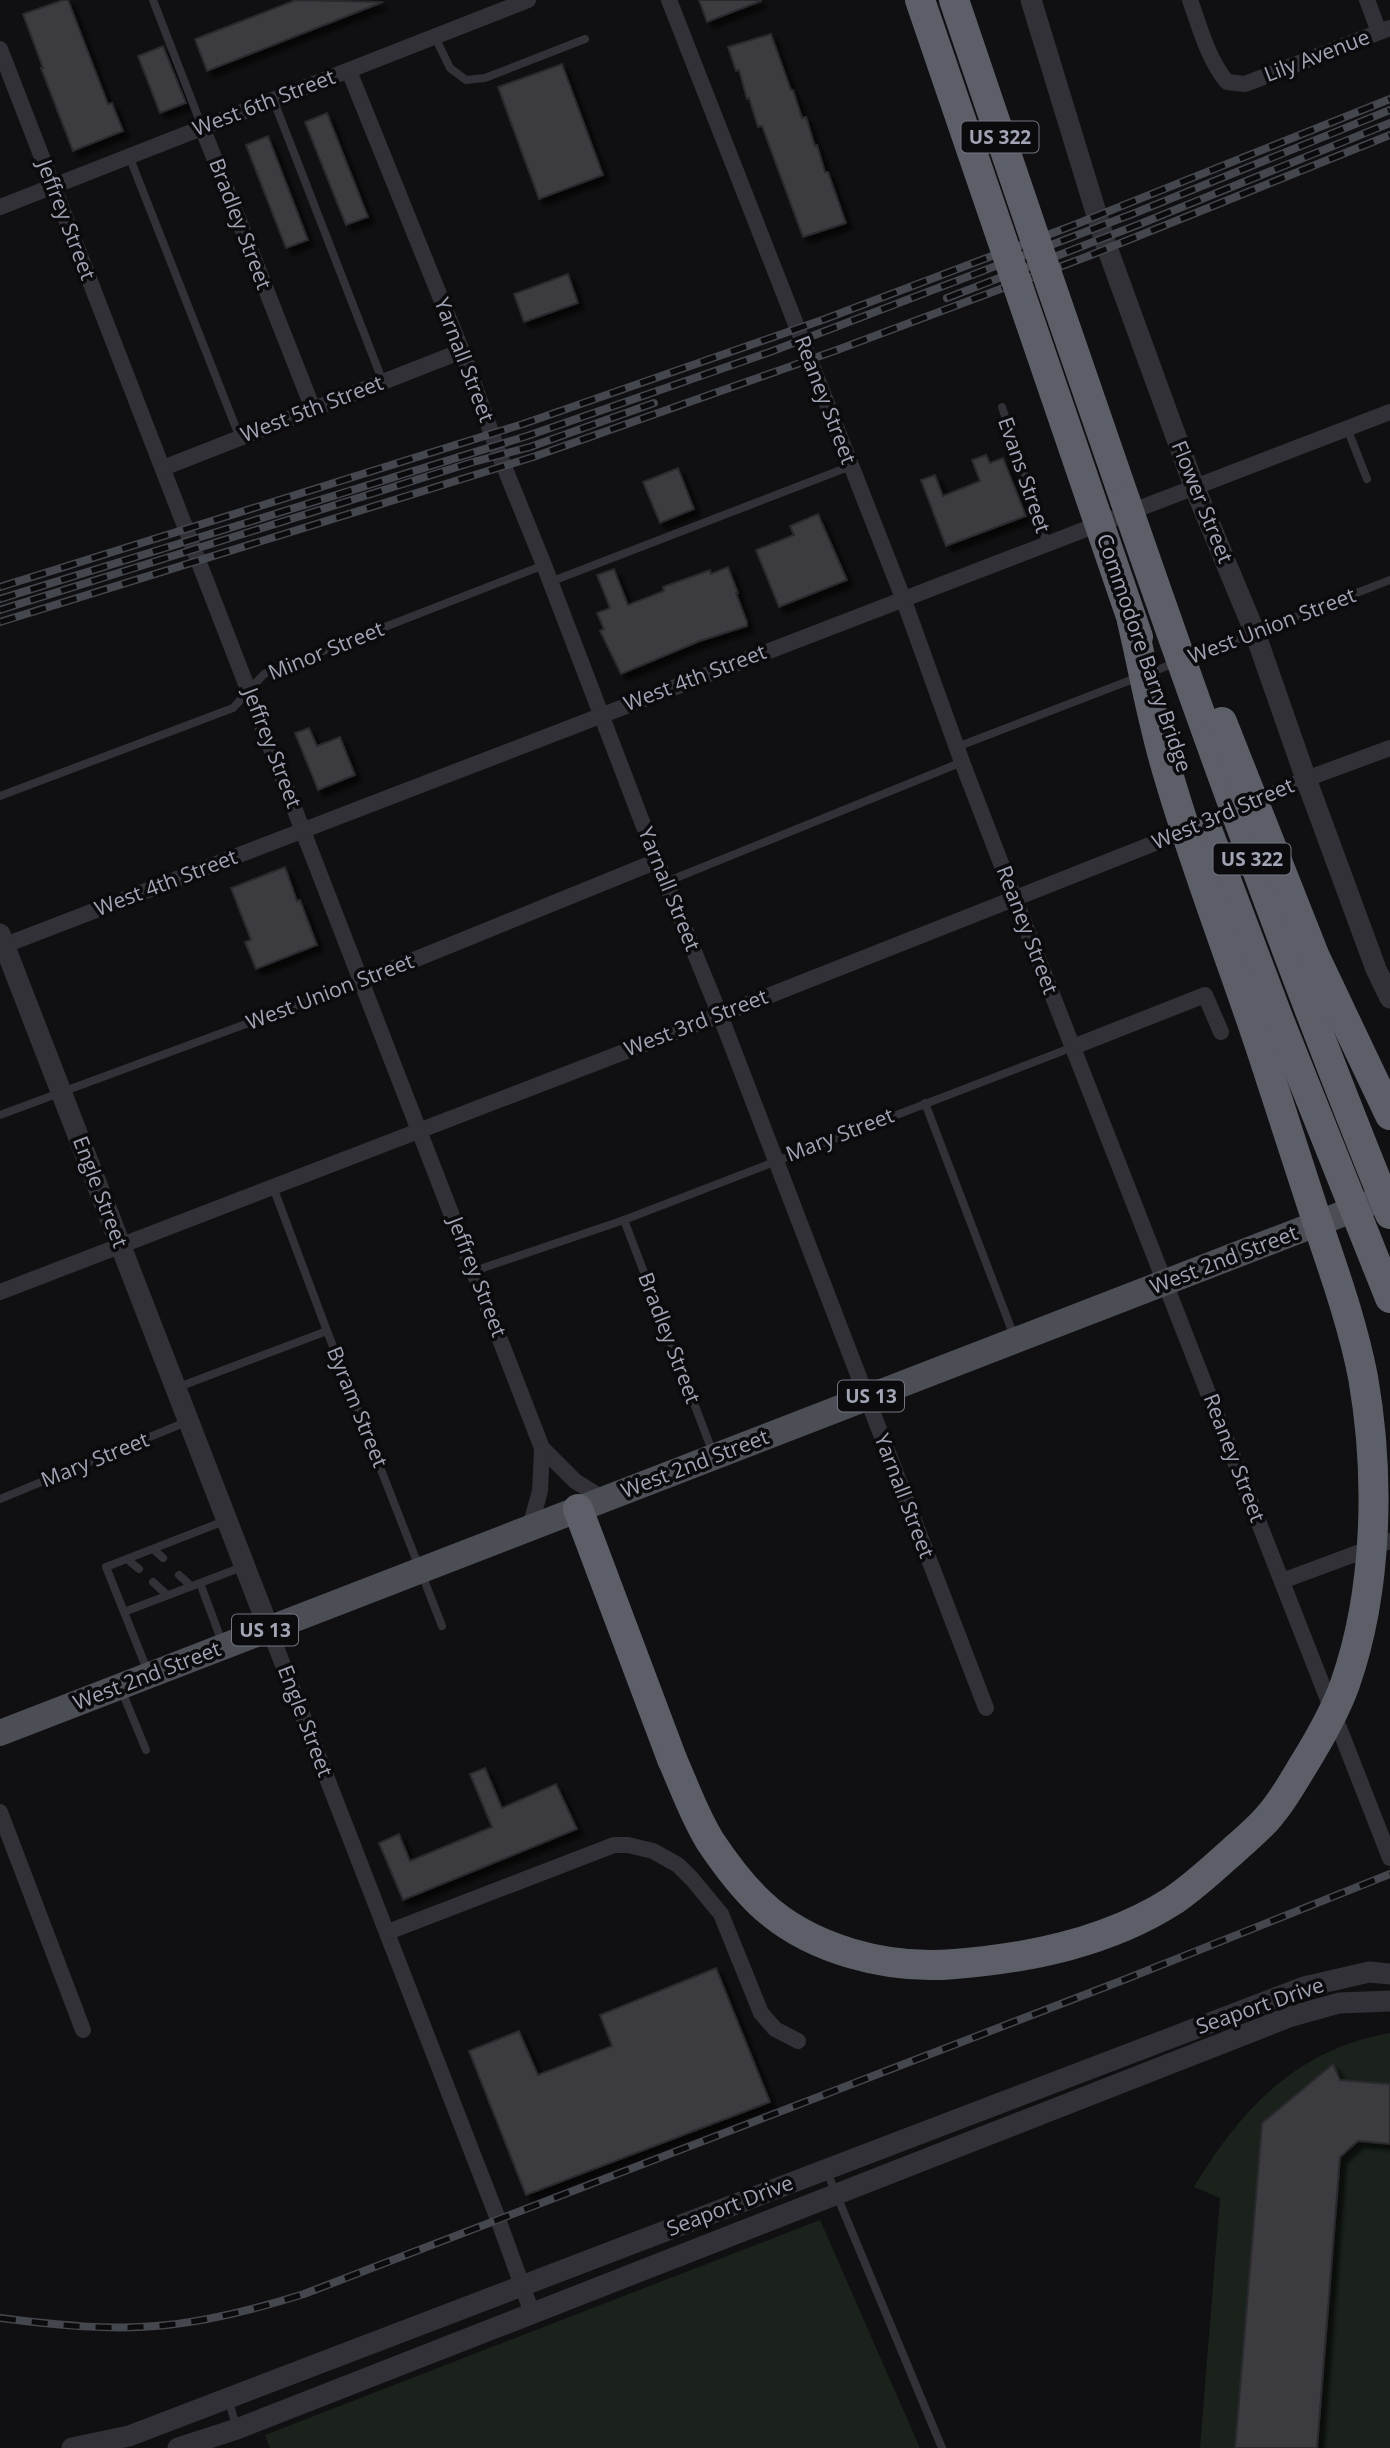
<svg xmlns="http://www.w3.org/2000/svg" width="1390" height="2448" viewBox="0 0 1390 2448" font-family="'Open Sans',sans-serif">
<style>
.green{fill:#1a221b}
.building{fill:#3a3a40;stroke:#2a2a2e;stroke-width:2;filter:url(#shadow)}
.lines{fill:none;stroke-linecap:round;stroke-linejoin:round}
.service{stroke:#313137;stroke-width:8}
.minor{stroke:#313137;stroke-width:16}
.tertiary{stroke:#313137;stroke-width:21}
.primary{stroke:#4c4e56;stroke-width:26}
.motorway{stroke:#5c5f68;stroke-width:30}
.rail-casing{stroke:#45474e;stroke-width:8}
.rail{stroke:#0b0b0d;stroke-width:5;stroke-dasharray:16;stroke-linecap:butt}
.motorway-bridge{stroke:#5c5f68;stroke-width:30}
.labels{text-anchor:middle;stroke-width:7;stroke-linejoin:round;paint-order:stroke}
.shield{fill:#0b0b0d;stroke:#737682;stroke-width:2}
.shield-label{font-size:19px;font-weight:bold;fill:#a0a4b4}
.street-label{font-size:21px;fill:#a0a4b4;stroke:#0b0b0d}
</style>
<defs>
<filter id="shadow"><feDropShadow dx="6" dy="6" stdDeviation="2" flood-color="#0009"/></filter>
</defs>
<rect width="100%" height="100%" fill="#101012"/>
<!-- green -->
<g class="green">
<path d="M1390,2033V2448H1200L1220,2198L1194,2187C1241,2109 1297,2049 1390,2033Z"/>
<polygon points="820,2220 920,2448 270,2448 265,2435"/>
</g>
<!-- building -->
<g class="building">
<polygon points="63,0 68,0 108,104 112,103 123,131 73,151 41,68 43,68 23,14"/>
<polygon points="296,0 383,2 207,71 195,39"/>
<polygon points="699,0 761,0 761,1 707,22"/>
<polygon points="771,34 791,90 793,90 802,118 806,117 815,146 817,145 825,172 828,172 846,223 803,237 762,126 758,127 749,98 747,99 739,70 736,71 728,47"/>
<polygon points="163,46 186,103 160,113 138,56"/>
<polygon points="562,64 603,175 539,199 498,87"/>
<polygon points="327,113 368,217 346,225 305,122"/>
<polygon points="268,136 308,240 286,248 246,145"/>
<polygon points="568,274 578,303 524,322 514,294"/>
<polygon points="986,455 990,463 1003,458 1026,516 946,546 921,480 935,475 943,496 980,481 972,460"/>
<polygon points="678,468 694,509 660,523 643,482"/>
<polygon points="818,514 847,580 779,607 756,550 794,535 790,526"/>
<polygon points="728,567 738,593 736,593 747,622 747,626 700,641 621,674 600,631 604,629 597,613 610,608 597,575 614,569 628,605 664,591 663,587 710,570 711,574"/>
<polygon points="309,728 317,746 340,737 355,775 318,790 295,733"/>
<polygon points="285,867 297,901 300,900 317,945 256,969 245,942 251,940 231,888"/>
<polygon points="485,1768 502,1808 556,1784 577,1829 403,1900 379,1843 399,1834 410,1861 492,1827 470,1774"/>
<polygon points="716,1968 770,2102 526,2195 469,2051 519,2031 538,2075 612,2046 600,2015"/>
<polygon points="1333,2064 1340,2080 1390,2084 1390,2144 1358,2141 1340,2157 1317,2448 1235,2448 1262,2123"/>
</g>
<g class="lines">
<!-- service -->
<g class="service">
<polyline points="153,0 202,127"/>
<polyline points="435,37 450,68 466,80 485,78 585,39"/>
<polyline points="273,99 383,382"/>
<polyline points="129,156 240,438"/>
<polyline points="1002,407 1047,544"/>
<polyline points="1347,428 1367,479"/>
<polyline points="550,582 851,466"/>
<polyline points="1187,659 1390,580"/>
<polyline points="957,747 1175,663"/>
<polyline points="0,796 233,708 264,674 544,565"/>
<polyline points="666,882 962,762"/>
<polyline points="925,1103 1014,1336"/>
<polyline points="0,1115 362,981"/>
<polyline points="273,1187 327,1331 442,1626"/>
<polyline points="624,1220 713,1453"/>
<polyline points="474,1271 624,1220 1073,1047"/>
<polyline points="176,1388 327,1331"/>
<polyline points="0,1499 186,1422"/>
<polyline points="153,1549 163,1558"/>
<polyline points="127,1559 139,1569"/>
<polyline points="179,1575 191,1586"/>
<polyline points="153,1582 167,1595"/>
<polyline points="200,1583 222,1642"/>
<polyline points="124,1612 242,1567"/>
<polyline points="148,1672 106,1567 227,1520"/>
<polyline points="121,1689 146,1750"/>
<polyline points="827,2172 942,2448"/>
<polyline points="228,2398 237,2429"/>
</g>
<!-- minor -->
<g class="minor">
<polyline points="669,0 903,598 962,762 1014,897 1390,1858"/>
<path d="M1190,0C1200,28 1208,59 1227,82L1245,84L1390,28"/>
<polyline points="1367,0 1379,32"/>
<polyline points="0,49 542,1448 575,1481 604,1499"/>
<polyline points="349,71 462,351 499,454 544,565 657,861 720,1015 986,1708"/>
<polyline points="202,127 313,409"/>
<polyline points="0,207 528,0"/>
<polyline points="163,468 462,351"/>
<polyline points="0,947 1390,412"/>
<polyline points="362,981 657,861"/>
<polyline points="1073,1047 1205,995 1221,1032"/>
<polyline points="0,1292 720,1015 1246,807 1306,779 1390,748"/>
<polyline points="530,1527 540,1491 542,1448"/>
<polyline points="1282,1581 1390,1541"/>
<polyline points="269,1629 498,2219 532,2313"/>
<polyline points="0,1812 83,2030"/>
<polyline points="388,1932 614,1845 628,1845 653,1851 678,1865 692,1879 721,1914 761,2013 775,2029 798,2041"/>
</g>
<!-- tertiary -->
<g class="tertiary">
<polyline points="1031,0 1105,242 1194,486 1255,633 1306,779 1376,969 1390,998"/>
<polyline points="0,934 269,1629"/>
<polyline points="72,2448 129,2436 1304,1987 1369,1972 1390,1974"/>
<polyline points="178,2448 237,2429 1289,2017 1339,2003 1390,2001"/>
</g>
<!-- primary -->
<polyline class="primary" points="0,1733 1373,1202"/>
<!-- motorway -->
<g class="motorway">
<polyline points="1047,274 1125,500"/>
<polyline points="578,1509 672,1759"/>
</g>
<!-- rail casing -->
<g class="rail-casing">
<g id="rail">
<polyline points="947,298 1140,224 1390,123"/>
<polyline points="0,587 523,424 825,319 1074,225 1390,99"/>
<polyline points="0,599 527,436 770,352 1135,213 1390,110"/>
<polyline points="0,610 473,462 530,447 654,403"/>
<polyline points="0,622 533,457 837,350 1086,257 1390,135"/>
<path d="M0,2318C55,2325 112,2331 167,2325C214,2320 259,2308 304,2294L1126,1979L1390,1874"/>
</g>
</g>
<!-- rail -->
<use href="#rail" class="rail"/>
<!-- motorway-bridge -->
<g class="motorway-bridge">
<polyline points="920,0 1138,637"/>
<polyline points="954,0 1047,274"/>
<path d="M1125,500C1208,740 1294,978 1390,1214"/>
<polyline points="1222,722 1315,957 1390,1115"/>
<polyline points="1208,832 1279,1020 1390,1298"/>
<path d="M672,1759C684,1786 694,1815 710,1841C724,1862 741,1885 760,1903C809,1950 889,1970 955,1964C1031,1958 1109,1942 1174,1900C1196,1885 1216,1866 1235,1849C1247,1838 1261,1827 1271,1814C1284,1799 1294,1780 1304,1764C1320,1738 1335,1712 1345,1684C1378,1590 1380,1474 1363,1377C1354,1331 1339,1286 1324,1242C1304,1182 1285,1122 1265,1061C1234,966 1197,873 1169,777C1153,726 1144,672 1132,621"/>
</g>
</g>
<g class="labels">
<!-- shield labels -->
<g class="shield">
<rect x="961.5" y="121.5" width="77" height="31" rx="5"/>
<rect x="1213.5" y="843.5" width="77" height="31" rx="5"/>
<rect x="838" y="1380.5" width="66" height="31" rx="5"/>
<rect x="232" y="1614.5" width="66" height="31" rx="5"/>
</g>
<g class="shield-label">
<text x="1000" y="144">US 322</text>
<text x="1252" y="866">US 322</text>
<text x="871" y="1403">US 13</text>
<text x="265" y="1637">US 13</text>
</g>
<!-- street labels -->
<g class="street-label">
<text transform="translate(1317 56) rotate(-21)" y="7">Lily Avenue</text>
<text transform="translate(264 103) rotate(-21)" y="7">West 6th Street</text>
<text transform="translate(66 220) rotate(69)" y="7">Jeffrey Street</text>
<text transform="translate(240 224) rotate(69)" y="7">Bradley Street</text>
<text transform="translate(464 360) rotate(69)" y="7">Yarnall Street</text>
<text transform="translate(825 400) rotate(69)" y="7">Reaney Street</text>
<text transform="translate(312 409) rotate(-21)" y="7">West 5th Street</text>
<text transform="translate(1024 475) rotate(71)" y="7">Evans Street</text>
<text transform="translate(1202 502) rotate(68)" y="7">Flower Street</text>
<text transform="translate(1272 626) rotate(-21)" y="7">West Union Street</text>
<text transform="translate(326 651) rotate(-22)" y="7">Minor Street</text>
<text transform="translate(1144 653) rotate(71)" y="7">Commodore Barry Bridge</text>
<text transform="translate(695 678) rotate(-21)" y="7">West 4th Street</text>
<text transform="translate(272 748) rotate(69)" y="7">Jeffrey Street</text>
<text transform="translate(1223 814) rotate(-23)" y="7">West 3rd Street</text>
<text transform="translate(166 883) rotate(-21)" y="7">West 4th Street</text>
<text transform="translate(669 889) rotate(68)" y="7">Yarnall Street</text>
<text transform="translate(1027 930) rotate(69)" y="7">Reaney Street</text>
<text transform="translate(330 992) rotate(-21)" y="7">West Union Street</text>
<text transform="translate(696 1023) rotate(-21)" y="7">West 3rd Street</text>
<text transform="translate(840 1135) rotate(-21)" y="7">Mary Street</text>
<text transform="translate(100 1192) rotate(69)" y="7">Engle Street</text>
<text transform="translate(1224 1260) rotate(-21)" y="7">West 2nd Street</text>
<text transform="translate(477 1277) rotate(69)" y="7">Jeffrey Street</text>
<text transform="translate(669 1338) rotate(69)" y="7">Bradley Street</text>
<text transform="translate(357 1407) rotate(68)" y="7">Byram Street</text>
<text transform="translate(1234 1458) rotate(69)" y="7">Reaney Street</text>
<text transform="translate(95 1460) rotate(-22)" y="7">Mary Street</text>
<text transform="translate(695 1464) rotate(-21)" y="7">West 2nd Street</text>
<text transform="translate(904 1496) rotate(69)" y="7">Yarnall Street</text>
<text transform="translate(147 1676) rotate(-21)" y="7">West 2nd Street</text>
<text transform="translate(305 1721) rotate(69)" y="7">Engle Street</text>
<text transform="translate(1260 2006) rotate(-19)" y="7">Seaport Drive</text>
<text transform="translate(730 2206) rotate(-21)" y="7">Seaport Drive</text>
</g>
</g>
</svg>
